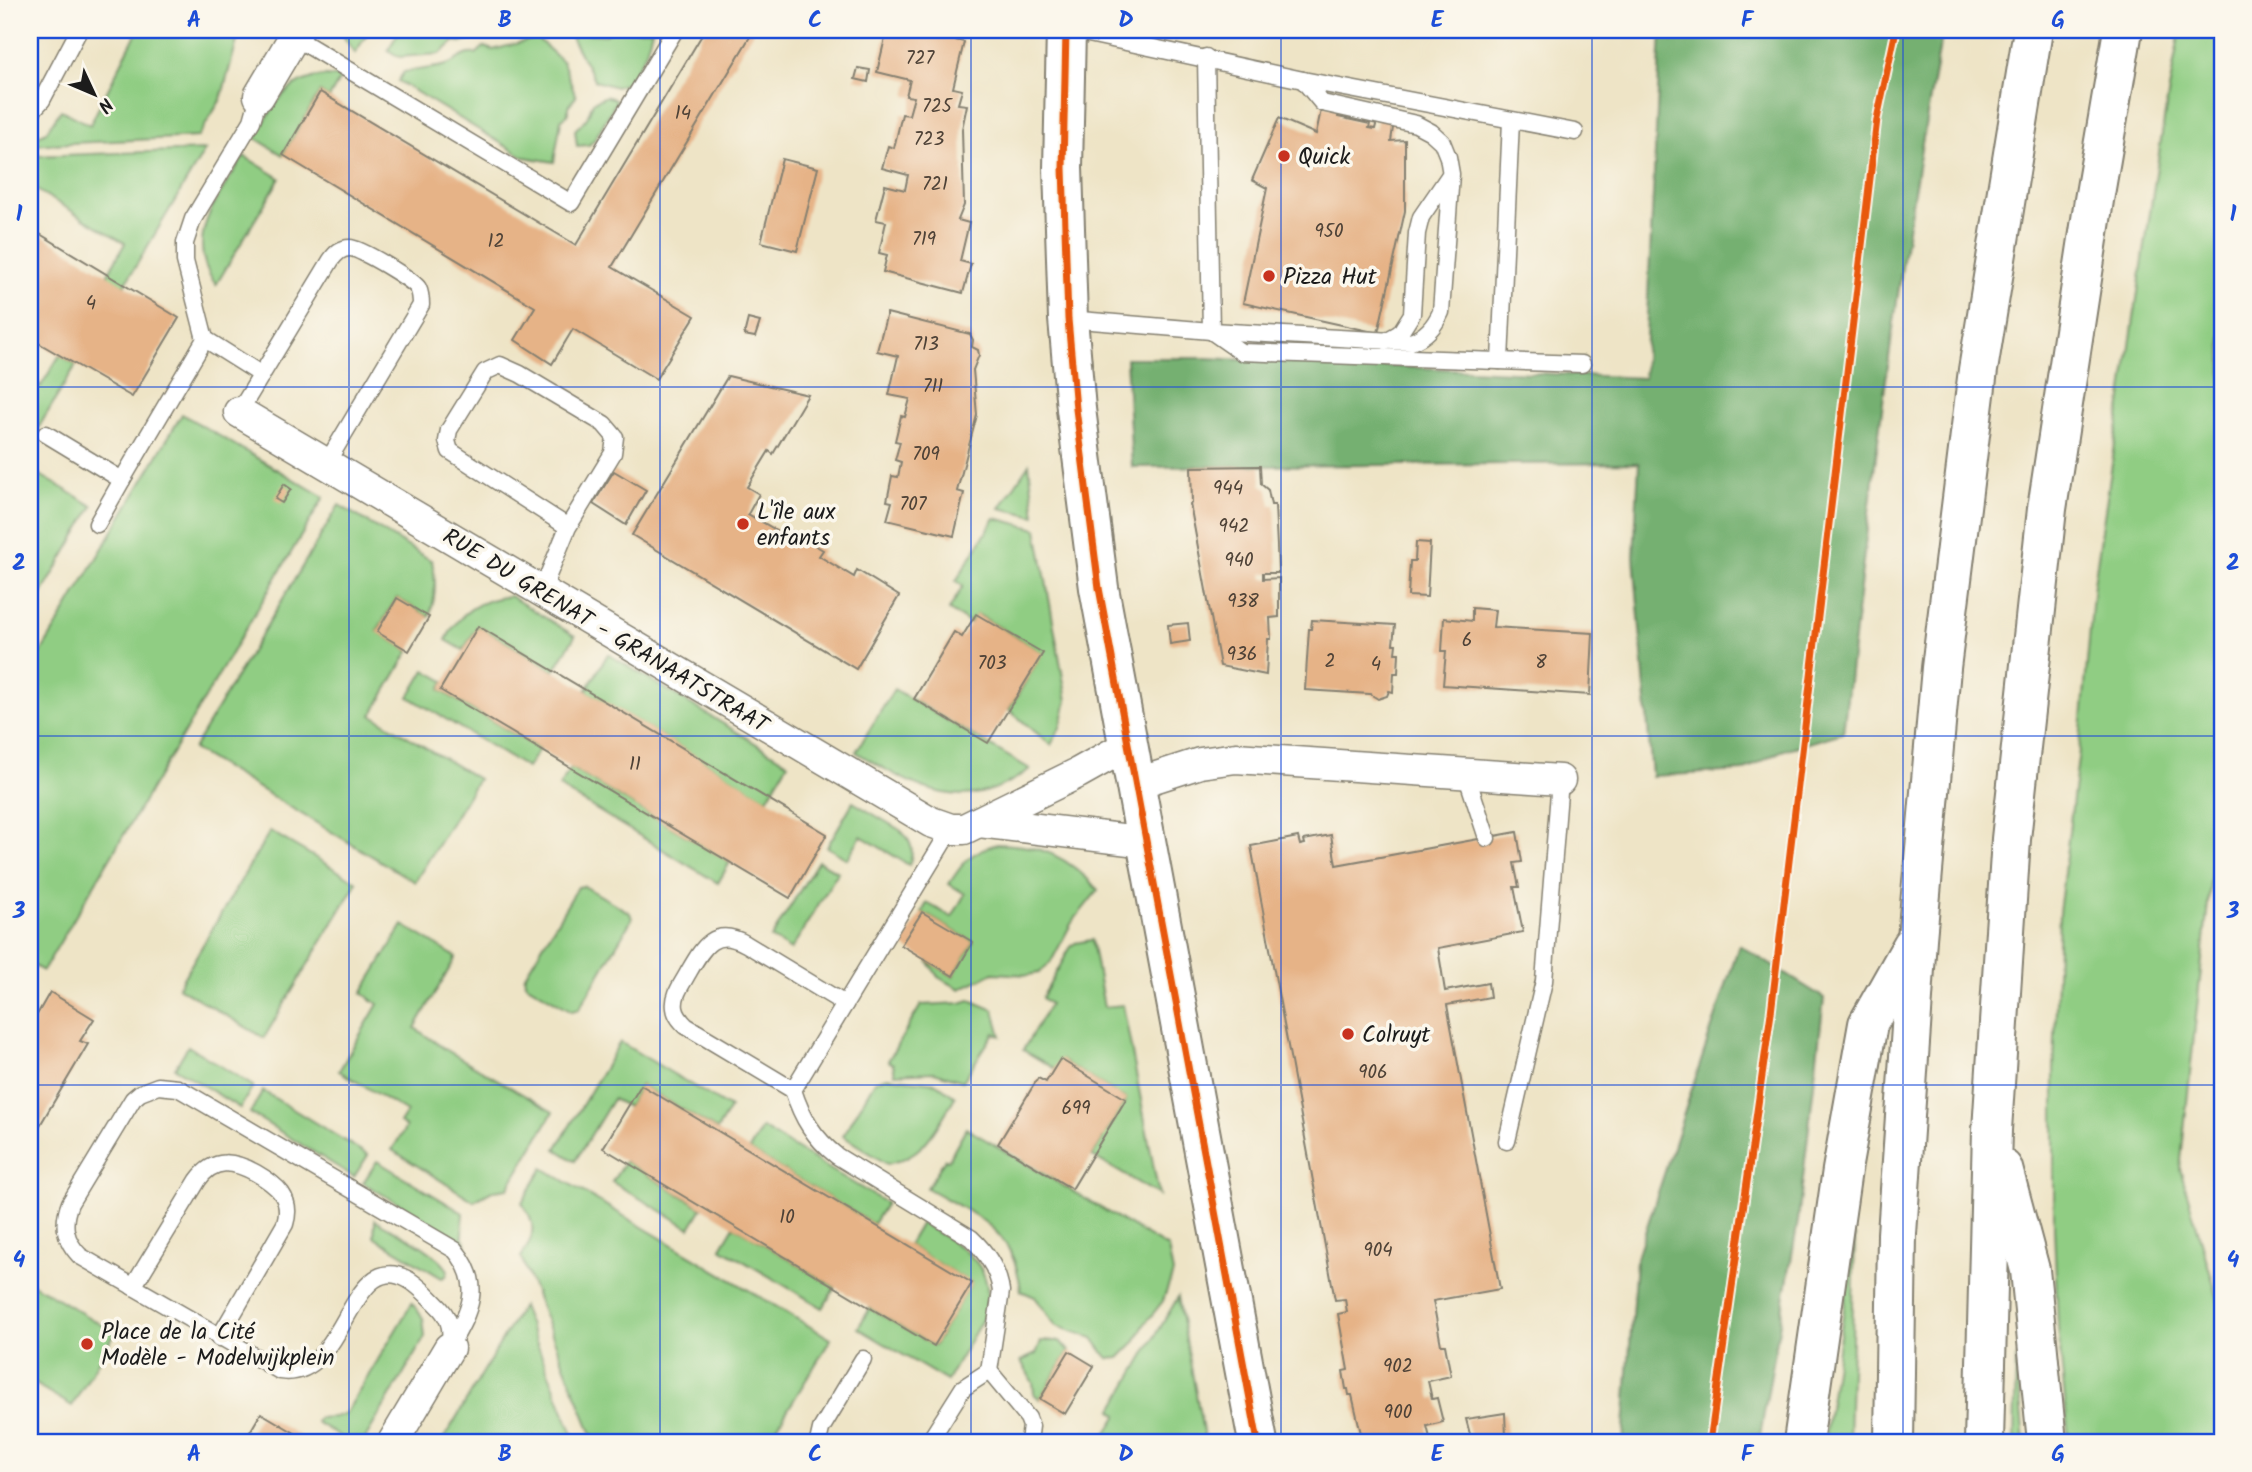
<svg xmlns="http://www.w3.org/2000/svg" width="2252" height="1472" viewBox="0 0 2252 1472" font-family="Kalam,sans-serif">
<style>
.green{fill:#90cd83;stroke:#567450;stroke-width:2}
.forest{fill:#74b071;stroke:#486646;stroke-width:2}
.building{fill:#e6b387}
.lines{fill:none;stroke-linecap:round;stroke-linejoin:round}
.service-casing{stroke:#858071;stroke-width:19}
.minor-casing{stroke:#858071;stroke-width:33}
.secondary-casing{stroke:#858071;stroke-width:42}
.motorway-casing{stroke:#858071;stroke-width:42}
.service{stroke:#fff;stroke-width:16}
.minor{stroke:#fff;stroke-width:30}
.secondary{stroke:#fff;stroke-width:38}
.motorway{stroke:#fff;stroke-width:38}
.cycleway-casing{stroke:#fbf7ec;stroke-width:11}
.cycleway{stroke:#e8590c;stroke-width:7}
.grid{fill:none;stroke:#1d4ed8;stroke-width:2;stroke-opacity:0.55}
.poi-dot{fill:#c8321e;stroke:#fbf7ec;stroke-width:2.5}
.labels{text-anchor:middle;stroke-width:7;stroke-linejoin:round;paint-order:stroke}
.number-label{font-size:19px;fill:#4e4237}
.poi-label{font-size:23px;fill:#1c1c1c;stroke:#fbf7ec;text-anchor:start}
.street-label{font-size:23px;fill:#1c1c1c;stroke:#fbf7ec}
.neatline{fill:none;stroke:#1d4ed8;stroke-width:2.5}
.grid-label{font-size:23px;text-anchor:middle;font-weight:bold;fill:#1d4ed8}
</style>
<rect width="100%" height="100%" fill="#fbf7ec"/>
<filter id="ink" filterUnits="userSpaceOnUse"><feTurbulence type="fractalNoise" baseFrequency=".0143" numOctaves="2"/><feDisplacementMap in="SourceGraphic" scale="14" xChannelSelector="R" yChannelSelector="G"/><feConvolveMatrix kernelMatrix="1 2 1 2 8 2 1 2 1" color-interpolation-filters="sRGB"/></filter>
<filter id="wash" filterUnits="userSpaceOnUse"><feTurbulence type="fractalNoise" baseFrequency=".00686" numOctaves="4" result="noise"/><feDisplacementMap in="SourceGraphic" scale="28" xChannelSelector="R" yChannelSelector="G"/><feGaussianBlur stdDeviation="1.57" result="paint"/><feColorMatrix in="noise" values="0 0 0 0 0 0 0 0 0 0 0 0 0 0 0 0 0 1.4 0 .05"/><feComposite in="paint" operator="in"/></filter>
<g filter="url(#wash)">
<rect width="100%" height="100%" fill="#eee4c6"/>
<!-- green -->
<g class="green">
<polygon points="138,30 240,30 221,99 198,137 30,145 30,140 46,132 61,110 90,125"/>
<polygon points="342,30 370,30 355,53 345,39"/>
<path d="M400,30H520L499,35L486,31C479,38 464,45 455,41L440,54L399,57L388,50Z"/>
<polygon points="612,30 652,30 646,52 630,82 616,87 595,81 571,37 584,33 605,35"/>
<polygon points="2180,30 2222,30 2222,770 2180,1169 2222,1313 2222,1442 2069,1442 2058,1328 2054,1228 2054,1069 2059,913 2080,742 2094,583 2166,107"/>
<path d="M537,38L563,62L576,97L568,106V114L561,120L554,162L524,157L398,81L404,72C417,69 437,69 449,64C459,60 464,52 476,54L484,47L493,50Z"/>
<path d="M323,76L341,77L329,98L320,92L283,155L255,138C274,107 283,81 323,76Z"/>
<polygon points="606,96 617,100 595,139 589,145 577,146 575,130 587,118 593,102"/>
<polygon points="205,150 124,286 107,276 125,243 30,186 30,161 33,156"/>
<path d="M244,156L280,178L216,285C181,238 219,197 244,156Z"/>
<polygon points="60,355 76,365 30,442 30,380 41,386"/>
<polygon points="182,414 324,497 43,971 30,964 30,671"/>
<polygon points="1029,464 1035,516 1000,508"/>
<polygon points="30,469 93,506 30,614"/>
<path d="M339,505L432,561C437,581 436,598 429,617L397,598L377,631L409,651L372,715L478,779L415,882L193,749Z"/>
<polygon points="995,518 1037,529 1067,701 1060,728 1051,745 1009,710 1042,653 977,614 970,623 949,610 963,586 956,581"/>
<path d="M510,596L575,636L554,671L478,626L463,650L446,640C459,612 480,599 510,596Z"/>
<polygon points="608,654 788,763 767,799 586,691"/>
<polygon points="425,670 444,681 440,690 539,749 527,768 409,697"/>
<path d="M894,689L1030,769C965,818 917,789 856,752Z"/>
<polygon points="571,768 730,862 718,883 559,787"/>
<path d="M853,802L900,830C911,840 915,850 909,865L861,836L847,859L827,847Z"/>
<polygon points="270,831 357,882 264,1038 178,987"/>
<path d="M997,844C1042,845 1068,856 1098,890L1071,924L1051,962L1039,973L1029,975L993,973L960,989L938,977L928,961L953,976L973,942L922,912L927,903L952,917L965,894L949,884C964,861 970,852 997,844Z"/>
<polygon points="818,861 838,872 791,950 771,938"/>
<polygon points="584,886 630,913 632,919 579,1009 572,1011 526,984 524,977 578,887"/>
<polygon points="403,925 456,957 415,1028 445,1049 553,1112 508,1188 494,1190 474,1201 392,1150 406,1127 400,1123 407,1112 339,1071 378,1004 362,993"/>
<polygon points="1092,940 1104,1007 1123,1005 1159,1195 1092,1156 1126,1099 1061,1060 1055,1069 1023,1050 1050,1004 1042,998 1070,948 1075,943"/>
<polygon points="970,1000 994,1010 1001,1036 994,1033 963,1081 934,1072 895,1074 893,1064 888,1061 921,1005 961,1003"/>
<polygon points="620,1042 730,1108 717,1130 641,1085 628,1107 613,1099 575,1161 556,1149"/>
<polygon points="188,1046 253,1086 240,1108 175,1068"/>
<path d="M887,1077L936,1083L955,1097C936,1128 926,1156 887,1164L843,1136L875,1081Z"/>
<polygon points="263,1091 368,1155 354,1177 250,1113"/>
<polygon points="762,1128 886,1203 873,1224 749,1150"/>
<path d="M966,1128L1168,1248L1173,1273L1163,1301L1144,1325L1135,1342L1119,1358L1108,1359L1093,1338L1056,1326L1035,1297L1021,1291C1014,1227 977,1217 927,1188L945,1159L948,1160Z"/>
<polygon points="377,1161 463,1213 462,1236 467,1246 458,1238 363,1183"/>
<polygon points="625,1161 702,1208 690,1228 612,1182"/>
<path d="M543,1168L831,1339L768,1442H595L521,1257C535,1237 537,1223 522,1203Z"/>
<path d="M375,1220C399,1234 432,1247 448,1270L447,1275L442,1278L374,1237Z"/>
<path d="M921,1223C959,1246 1002,1264 983,1318L947,1381L858,1328L870,1308L934,1346L971,1283L908,1245Z"/>
<polygon points="734,1226 835,1287 823,1308 721,1248"/>
<polygon points="1855,1236 1849,1442 1824,1442"/>
<polygon points="30,1282 115,1333 72,1406 30,1381"/>
<polygon points="1178,1297 1205,1442 1101,1442 1118,1415 1112,1411"/>
<polygon points="412,1303 423,1318 425,1337 363,1442 350,1442 316,1422 318,1418 334,1417 346,1413"/>
<polygon points="522,1306 576,1442 442,1442"/>
<polygon points="1041,1341 1060,1341 1069,1351 1040,1399 1034,1394 1033,1383 1021,1361 1036,1354"/>
<polygon points="2016,1357 2024,1442 2014,1442"/>
</g>
<!-- forest -->
<g class="forest">
<path d="M1661,30H1943C1897,262 1870,498 1843,733L1781,751L1743,771L1652,776L1634,556L1639,463L1132,467L1126,358H1206L1644,378Z"/>
<polygon points="1739,945 1824,998 1798,1221 1759,1442 1623,1442 1636,1260"/>
</g>
<g id="blocks">
<!-- building -->
<g class="building">
<polygon points="705,30 754,30 612,267 695,316 656,379 573,329 552,364 515,340 535,307 283,155 320,92 576,245"/>
<polygon points="887,30 958,30 955,40 964,42 953,88 962,90 958,104 967,105 962,129 964,205 958,220 969,223 960,261 971,264 963,293 883,272 887,255 879,253 886,222 876,220 885,185 905,190 908,175 882,168 888,146 894,148 902,114 909,115 914,97 906,96 910,80 877,72"/>
<polygon points="858,68 870,70 868,82 855,79"/>
<polygon points="1322,105 1340,109 1338,117 1370,124 1369,128 1375,129 1378,117 1394,121 1391,141 1405,140 1405,211 1378,333 1243,303 1267,188 1252,180 1279,118 1316,134"/>
<polygon points="782,159 818,168 797,251 761,242"/>
<polygon points="30,228 179,318 132,397 30,338"/>
<polygon points="887,313 970,334 973,340 972,347 978,350 979,355 973,370 977,415 957,491 964,493 954,536 887,520 892,502 887,501 892,476 898,477 901,462 895,460 900,442 895,441 901,416 905,417 910,399 889,395 898,356 877,351"/>
<polygon points="748,319 760,322 755,337 744,335"/>
<polygon points="728,376 808,395 773,454 769,451 747,487 759,494 748,514 783,534 786,528 823,550 819,556 854,577 857,570 899,596 856,669 632,535"/>
<polygon points="1260,466 1261,484 1268,490 1271,505 1275,505 1277,546 1278,573 1263,573 1263,579 1279,578 1279,617 1270,618 1271,639 1268,639 1266,675 1220,666 1190,504 1192,503 1191,467"/>
<polygon points="614,471 646,490 626,525 593,504"/>
<polygon points="284,484 291,489 282,503 275,499"/>
<polygon points="1416,542 1430,543 1427,597 1408,596 1410,561 1415,561"/>
<polygon points="397,598 429,617 409,651 377,632"/>
<polygon points="1472,608 1495,610 1493,627 1593,633 1590,695 1443,685 1446,651 1442,651 1444,618 1472,621"/>
<polygon points="976,614 1043,653 988,743 914,699 954,632 962,637"/>
<polygon points="1312,620 1395,625 1393,644 1396,644 1395,653 1399,653 1398,673 1394,673 1393,692 1389,691 1387,696 1378,699 1370,694 1305,690 1309,629 1311,629"/>
<polygon points="1188,623 1190,641 1170,644 1168,625"/>
<polygon points="478,626 827,834 790,898 440,690"/>
<polygon points="1517,832 1522,862 1514,863 1519,887 1514,887 1523,932 1438,948 1445,991 1488,983 1490,997 1447,1005 1500,1289 1433,1301 1441,1345 1445,1345 1451,1376 1428,1381 1432,1399 1437,1398 1443,1422 1427,1426 1430,1438 1403,1442 1363,1442 1352,1395 1349,1395 1348,1389 1346,1389 1343,1371 1348,1370 1338,1314 1347,1312 1345,1299 1335,1300 1251,846 1298,837 1300,845 1305,844 1304,840 1331,835 1336,865"/>
<polygon points="922,912 973,942 953,976 901,945"/>
<polygon points="50,992 94,1019 80,1041 88,1044 30,1142 30,1027"/>
<polygon points="1060,1059 1126,1099 1072,1189 998,1144 1038,1078 1046,1082"/>
<polygon points="641,1085 972,1283 934,1346 603,1148"/>
<polygon points="1069,1351 1094,1366 1065,1414 1040,1399"/>
<polygon points="261,1413 310,1442 244,1442"/>
<polygon points="1505,1413 1506,1436 1472,1442 1466,1419"/>
</g>
</g>
</g>
<g filter="url(#ink)">
<use href="#blocks" fill-opacity="0" stroke="#858071" stroke-width="2"/>
<g class="lines">
<!-- service casing -->
<g class="service-casing">
<g id="service">
<polyline points="1070,30 1303,80 1575,132"/>
<polyline points="294,37 571,203 675,30"/>
<polyline points="1206,57 1211,331 1241,352 1582,364"/>
<polyline points="30,113 42,100 79,30"/>
<path d="M1068,319L1211,331L1411,342C1426,336 1434,327 1441,312L1451,174L1448,157L1442,142L1431,132L1416,124L1322,103L1303,80"/>
<polyline points="205,339 262,375"/>
<polyline points="1386,341 1400,333 1412,314 1417,233 1421,217 1449,176"/>
<polyline points="1500,361 1511,121"/>
<path d="M239,412L331,260C336,253 341,248 350,248C360,248 413,280 418,288C421,294 421,299 421,305L326,464"/>
<polyline points="46,434 122,480 205,339 185,261 185,243 193,219 252,121 259,96"/>
<polyline points="97,524 122,480"/>
<polyline points="553,597 547,589 547,578 568,527 613,453 615,437 604,424 520,374 500,365 485,372 449,430 447,441 450,451 568,527"/>
<polyline points="1466,774 1487,838"/>
<path d="M951,829L793,1090C802,1118 814,1138 837,1156L971,1238C987,1253 998,1269 1001,1291L989,1371"/>
<path d="M158,1086L178,1088L455,1250C485,1286 469,1312 449,1348C452,1332 451,1320 440,1308C430,1298 419,1285 407,1279C347,1248 347,1382 280,1371L80,1256C64,1240 62,1223 70,1203L133,1099L140,1093Z"/>
<path d="M793,1090L686,1026C681,1021 676,1016 675,1008C673,995 682,984 688,973C703,947 714,926 746,944L845,1004"/>
<polyline points="1507,1141 1544,981 1560,780"/>
<path d="M133,1287L198,1180C214,1157 234,1161 256,1173C277,1185 293,1198 285,1224L219,1338"/>
<polyline points="818,1442 821,1429 863,1359"/>
<polyline points="929,1442 963,1388 989,1371 1028,1418 1031,1426 1029,1442"/>
</g>
</g>
<!-- minor casing -->
<g class="minor-casing">
<g id="minor">
<polyline points="259,96 298,30"/>
<polyline points="239,412 931,822 951,829 964,829 1078,773 1128,745"/>
<polyline points="1135,784 1200,763 1236,758 1560,780"/>
<polyline points="979,822 1146,842"/>
<polyline points="393,1442 449,1348"/>
</g>
</g>
<!-- secondary casing -->
<g class="secondary-casing">
<polyline id="secondary" points="1066,30 1063,168 1068,319 1076,409 1099,588 1258,1442"/>
</g>
<!-- motorway casing -->
<g class="motorway-casing">
<g id="motorway">
<polyline points="2003,1169 2030,1270 2047,1442"/>
<polyline points="1803,1442 1842,1170 1868,1024 1912,946"/>
<polyline points="1894,1442 1897,1234 1917,939 1941,668 1978,370 2033,30"/>
<polyline points="1984,1442 1992,1130 2011,839 2047,509 2094,200 2123,30"/>
</g>
</g>
<!-- service -->
<use href="#service" class="service"/>
<!-- minor -->
<use href="#minor" class="minor"/>
<!-- secondary -->
<use href="#secondary" class="secondary"/>
<!-- motorway -->
<use href="#motorway" class="motorway"/>
<!-- cycleway casing -->
<g class="cycleway-casing">
<g id="cycleway">
<polyline points="1066,30 1063,168 1068,319 1076,409 1099,588 1258,1442"/>
<polyline points="1710,1442 1771,1013 1877,119 1896,30"/>
</g>
</g>
<!-- cycleway -->
<use href="#cycleway" class="cycleway"/>
</g>
</g>
<!-- grid -->
<path class="grid" d="M349,30V1442M660,30V1442M971,30V1442M1281,30V1442M1592,30V1442M1903,30V1442M30,387H2222M30,736H2222M30,1085H2222"/>
<!-- markers -->
<g class="poi-dot">
<circle cx="1284" cy="156" r="7"/>
<circle cx="1269" cy="276" r="7"/>
<circle cx="743" cy="524" r="7"/>
<circle cx="1348" cy="1034" r="7"/>
<circle cx="87" cy="1344" r="7"/>
</g>
<g class="labels">
<!-- number labels -->
<g class="number-label">
<text x="920" y="64">727</text>
<text x="937" y="112">725</text>
<text x="683" y="119">14</text>
<text x="929" y="145">723</text>
<text x="935" y="190">721</text>
<text x="1329" y="237">950</text>
<text x="924" y="245">719</text>
<text x="496" y="247">12</text>
<text x="91" y="309">4</text>
<text x="926" y="350">713</text>
<text x="933" y="392">711</text>
<text x="926" y="460">709</text>
<text x="1228" y="494">944</text>
<text x="913" y="510">707</text>
<text x="1234" y="532">942</text>
<text x="1239" y="566">940</text>
<text x="1243" y="607">938</text>
<text x="1467" y="646">6</text>
<text x="1242" y="660">936</text>
<text x="1330" y="667">2</text>
<text x="1541" y="668">8</text>
<text x="992" y="669">703</text>
<text x="1376" y="670">4</text>
<text x="635" y="770">11</text>
<text x="1373" y="1078">906</text>
<text x="1076" y="1114">699</text>
<text x="787" y="1223">10</text>
<text x="1378" y="1256">904</text>
<text x="1398" y="1372">902</text>
<text x="1398" y="1418">900</text>
</g>
<!-- poi labels -->
<g class="poi-label">
<text x="1298" y="164">Quick</text>
<text x="1283" y="284">Pizza Hut</text>
<text x="757" y="519">L'île aux<tspan x="757" dy="26">enfants</tspan></text>
<text x="1362" y="1042">Colruyt</text>
<text x="101" y="1339">Place de la Cité<tspan x="101" dy="26">Modèle - Modelwijkplein</tspan></text>
</g>
<!-- street labels -->
<g class="street-label">
<text transform="translate(606 630) rotate(31)" y="8">RUE DU GRENAT - GRANAATSTRAAT</text>
</g>
</g>
<!-- margin -->
<rect width="2252" height="1472" fill="none" stroke="#fbf7ec" stroke-width="77"/>
<!-- north arrow -->
<g transform="translate(94 94) rotate(134)" stroke="#fbf7ec" stroke-width="5" paint-order="stroke">
<path d="M0-5L12 26L0 18L-12 26Z" fill="#1c1c1c"/>
<text y="-10" font-size="19" font-weight="bold" text-anchor="middle" fill="#1c1c1c">N</text>
</g>
<rect x="38" y="38" width="2176" height="1396" class="neatline"/>
<g class="grid-label">
<text x="194" y="27">A</text>
<text x="505" y="27">B</text>
<text x="815" y="27">C</text>
<text x="1126" y="27">D</text>
<text x="1437" y="27">E</text>
<text x="1747" y="27">F</text>
<text x="2058" y="27">G</text>
<text x="19" y="221">1</text>
<text x="2233" y="221">1</text>
<text x="19" y="570">2</text>
<text x="2233" y="570">2</text>
<text x="19" y="918">3</text>
<text x="2233" y="918">3</text>
<text x="19" y="1267">4</text>
<text x="2233" y="1267">4</text>
<text x="194" y="1461">A</text>
<text x="505" y="1461">B</text>
<text x="815" y="1461">C</text>
<text x="1126" y="1461">D</text>
<text x="1437" y="1461">E</text>
<text x="1747" y="1461">F</text>
<text x="2058" y="1461">G</text>
</g>
</svg>
